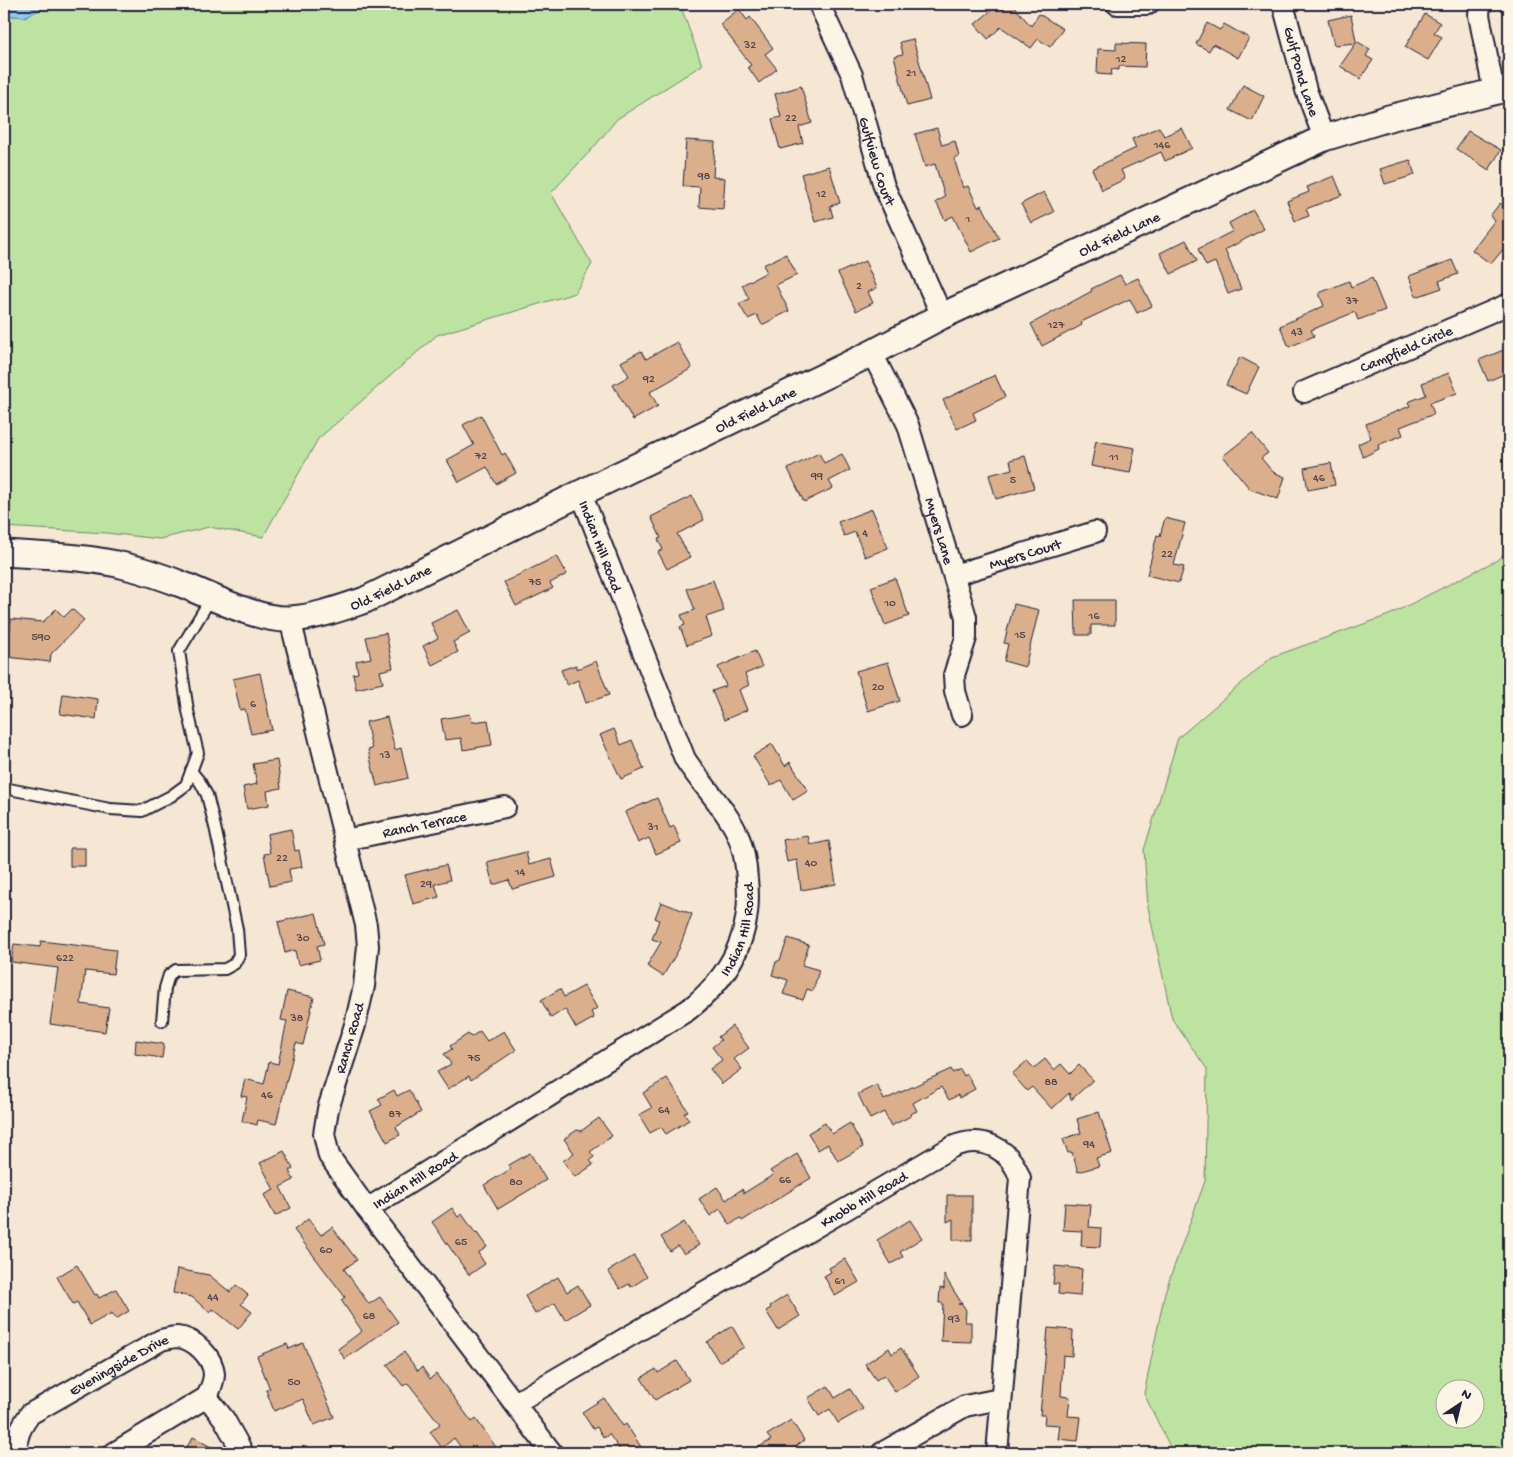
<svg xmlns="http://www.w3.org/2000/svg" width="1513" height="1457" viewBox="0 0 1513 1457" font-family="'Gochi Hand',sans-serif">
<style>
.green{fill:#bce4a0;stroke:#6f836e;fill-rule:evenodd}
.water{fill:#8ccaed;stroke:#6287a6}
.building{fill:#dbaf8c;stroke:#22223b}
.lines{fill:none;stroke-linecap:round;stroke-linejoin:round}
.service-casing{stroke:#22223b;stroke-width:14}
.minor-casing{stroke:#22223b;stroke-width:24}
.tertiary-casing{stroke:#22223b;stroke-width:29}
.service{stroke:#fcf5e5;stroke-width:10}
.minor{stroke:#fcf5e5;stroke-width:20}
.tertiary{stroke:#fcf5e5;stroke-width:25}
.labels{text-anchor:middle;stroke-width:4;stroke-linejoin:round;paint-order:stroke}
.number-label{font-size:12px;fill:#50454f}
.street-label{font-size:15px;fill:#22223b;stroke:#fcf5e5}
</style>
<rect width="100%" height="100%" fill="#f5e7d3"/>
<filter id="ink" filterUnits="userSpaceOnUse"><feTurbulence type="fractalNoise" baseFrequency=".02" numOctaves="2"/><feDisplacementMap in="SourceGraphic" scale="10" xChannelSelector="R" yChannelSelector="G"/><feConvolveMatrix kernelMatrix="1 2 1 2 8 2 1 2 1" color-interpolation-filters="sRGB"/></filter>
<g filter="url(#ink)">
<!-- green -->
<g class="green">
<polygon points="52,4 680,4 702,65 617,119 594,147 551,193 592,264 575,293 437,335 318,439 263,537 209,527 160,539 107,533 4,527 4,15 24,17"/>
<path d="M1509,549V1453H1173L1144,1394L1165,1292L1205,1181L1207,1069L1172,1019L1148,907L1144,850L1178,738L1272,657L1389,615L1497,560ZM1446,1390H1476V1420H1446Z"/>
</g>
<!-- water -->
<polygon class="water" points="4,4 52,4 24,17 4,15"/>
<!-- building -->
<g class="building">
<polygon points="999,4 1012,4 1031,26 1039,14 1063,29 1050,47 1038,39 1031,48 1001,27 988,39 975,24"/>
<polygon points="739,9 747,20 750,17 773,48 765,54 777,69 759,83 748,67 751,65 720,24"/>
<polygon points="1425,14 1440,23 1434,33 1442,37 1428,60 1405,47"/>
<polygon points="1351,15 1356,41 1370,49 1366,56 1373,60 1360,79 1340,66 1356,43 1334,45 1328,20"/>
<polygon points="1207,23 1220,30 1224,24 1249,38 1238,58 1213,44 1209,51 1196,44"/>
<polygon points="913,39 930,100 907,106 894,56 903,54 900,42"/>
<polygon points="1116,43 1146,44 1145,67 1119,66 1119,70 1112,69 1111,75 1097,74 1098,49 1116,50"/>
<polygon points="1243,85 1264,96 1252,121 1230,110"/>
<polygon points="801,86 812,123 799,127 803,143 780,149 772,119 781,117 775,94"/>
<polygon points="1159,127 1164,136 1182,128 1192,148 1165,161 1161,152 1121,170 1125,179 1102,190 1092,169 1136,148 1132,139"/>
<polygon points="937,128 942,145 955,141 959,157 954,158 963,188 968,186 978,207 982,205 999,238 971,252 953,216 945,220 936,202 945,197 935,164 925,167 915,134"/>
<polygon points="1468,131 1501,150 1489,170 1456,149"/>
<polygon points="686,140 715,142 713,177 725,178 723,209 699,207 700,187 683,186"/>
<polygon points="1410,160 1415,175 1385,184 1380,169"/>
<polygon points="829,166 840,203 830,206 833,217 815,222 801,174"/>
<polygon points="1334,176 1342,195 1306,209 1309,216 1295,221 1287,201 1309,192 1307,187"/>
<polygon points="1044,192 1054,212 1031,223 1021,204"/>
<polygon points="1509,201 1509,231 1508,231 1503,237 1509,242 1491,264 1472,250 1495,220 1490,216 1500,203 1505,207"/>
<polygon points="1253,210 1264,229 1225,250 1241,289 1228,294 1215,262 1206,266 1198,249 1233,231 1229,223"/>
<polygon points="1186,240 1197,261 1171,274 1160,253"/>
<polygon points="786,254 797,275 776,285 789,311 762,325 757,315 748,319 739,304 749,299 742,285 767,272 763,265"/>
<polygon points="1452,260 1458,274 1439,281 1442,288 1416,297 1409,276"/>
<polygon points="865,261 877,288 868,292 873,303 856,311 838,273"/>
<polygon points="1120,275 1125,284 1138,278 1152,306 1137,313 1130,299 1081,322 1082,325 1042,346 1031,324 1092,291 1091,289"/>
<polygon points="1372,278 1385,310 1358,320 1355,312 1311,330 1314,336 1289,347 1280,326 1324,306 1319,293 1349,281 1351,287"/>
<polygon points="677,342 692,368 650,392 658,406 633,420 613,385 629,376 621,362 641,351 646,359"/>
<polygon points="1506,349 1509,357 1509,372 1488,381 1479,360"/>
<polygon points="1240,357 1259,367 1246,394 1226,385"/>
<polygon points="1449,373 1457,393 1430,403 1434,414 1400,427 1403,435 1378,445 1379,449 1363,457 1358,444 1371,438 1366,424 1410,406 1408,402 1426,395 1422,383"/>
<polygon points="995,375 1005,397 973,413 976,420 957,429 943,400"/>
<polygon points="481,415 502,455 505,453 516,473 496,484 487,467 459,482 447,460 474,445 463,425"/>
<polygon points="1252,433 1268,453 1261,458 1273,472 1285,477 1278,499 1250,489 1223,456"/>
<polygon points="1096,441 1135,448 1130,473 1091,466"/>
<polygon points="819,453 824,463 842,454 850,470 829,481 833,488 804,502 788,469"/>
<polygon points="1025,456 1034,488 996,499 989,475 1012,469 1010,460"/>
<polygon points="1331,463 1335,485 1308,490 1304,468"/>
<polygon points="692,496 704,520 677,534 690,557 667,569 658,552 663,550 658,539 661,538 651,517"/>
<polygon points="872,509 888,548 865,557 855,532 844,536 838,522"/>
<polygon points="1165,518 1185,523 1174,565 1184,567 1179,583 1147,575 1157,535 1160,536"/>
<polygon points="557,556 567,574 550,583 553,588 516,606 504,582"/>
<polygon points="895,578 909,616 885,625 871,587"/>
<polygon points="713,580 724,611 706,617 712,636 687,645 680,627 685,625 681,615 695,610 687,589"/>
<polygon points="1075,600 1115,600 1115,625 1091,625 1091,635 1076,635"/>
<polygon points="1014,604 1039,610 1025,667 1004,661 1008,644 1004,643"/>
<polygon points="56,609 64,617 72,609 84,620 51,654 50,662 7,657 11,619 43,622"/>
<polygon points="458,610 470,633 453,642 458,652 432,665 423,646 438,638 431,623"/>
<polygon points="386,633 393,668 380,671 383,683 356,689 353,674 358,673 356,661 371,658 366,637"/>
<polygon points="755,651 762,667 745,674 749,685 739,690 747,710 724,720 712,691 726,686 718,667"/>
<polygon points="596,661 609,695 586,703 578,680 567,685 561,670 576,665 577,669"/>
<polygon points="888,662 900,701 868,711 856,671"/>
<polygon points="260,673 272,730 251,734 245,709 240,710 233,679"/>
<polygon points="63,694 98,699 96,719 60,714"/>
<polygon points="470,714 472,722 488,720 492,745 463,750 461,738 445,740 441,719"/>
<polygon points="387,717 395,750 401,748 408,778 377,786 368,750 372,749 366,722"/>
<polygon points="614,729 621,745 632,740 644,769 621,779 600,735"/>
<polygon points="772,744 785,766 790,762 808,791 793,800 781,780 771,786 753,756"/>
<polygon points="277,760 281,788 267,791 269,805 247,809 243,787 257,784 253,764"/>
<polygon points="657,798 670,828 674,826 681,843 656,854 649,838 638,843 625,812"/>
<polygon points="291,829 295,851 299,850 302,867 289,869 291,882 270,886 264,854 270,853 267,834"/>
<polygon points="808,836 810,845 829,841 836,884 801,890 797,860 787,862 783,840"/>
<rect x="70" y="848" width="15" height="18"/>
<polygon points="526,852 529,865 551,859 556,877 512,889 509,880 493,885 487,862"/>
<polygon points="446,865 450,880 435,884 439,897 413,904 405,875"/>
<polygon points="661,902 692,914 679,949 663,976 647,966 661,942 652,939 659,920 655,918"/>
<polygon points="316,913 324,944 317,946 320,960 298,965 295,950 285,953 278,922"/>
<polygon points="788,938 809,945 802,965 819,970 813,991 807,989 803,1000 783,994 788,980 772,975 776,962 780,960"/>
<polygon points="41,941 116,950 113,974 85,971 81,1004 109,1008 105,1032 50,1024 58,968 11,962 14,944 40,947"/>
<polygon points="584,986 597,1008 591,1012 594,1018 576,1028 565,1009 551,1018 541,1000 560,989 564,997"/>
<polygon points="287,991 314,997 303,1045 296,1043 276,1124 258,1120 257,1125 242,1121 247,1097 241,1096 245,1079 264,1084 269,1062 278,1064 287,1021 281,1020"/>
<polygon points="732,1026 749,1048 734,1059 742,1069 722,1084 710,1069 722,1060 712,1047 721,1040 718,1037"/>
<polygon points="480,1031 487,1041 504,1031 516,1050 471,1080 469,1076 448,1089 437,1072 451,1064 444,1054 452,1049 450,1046 468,1034 471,1037"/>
<polygon points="136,1040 164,1044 162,1058 135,1054"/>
<polygon points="1045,1059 1054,1070 1061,1064 1070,1074 1079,1065 1093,1080 1071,1100 1069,1093 1052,1109 1032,1087 1027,1091 1012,1074 1027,1061 1034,1068"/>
<polygon points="951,1069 953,1073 960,1069 964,1076 967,1074 975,1089 959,1098 958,1095 949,1100 941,1087 913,1103 917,1111 910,1114 911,1116 891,1126 884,1112 870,1119 858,1094 877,1085 884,1100"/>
<polygon points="667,1078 688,1111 684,1113 689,1120 666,1134 661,1127 650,1133 639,1115 652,1108 643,1093"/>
<polygon points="394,1090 397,1096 409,1090 421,1112 396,1127 400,1135 387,1142 370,1111 382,1105 378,1099"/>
<polygon points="1099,1112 1112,1153 1096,1158 1099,1166 1078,1172 1072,1152 1068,1153 1063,1139 1081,1133 1077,1119"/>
<polygon points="599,1118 612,1136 590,1152 594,1157 590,1160 593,1165 575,1177 563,1161 574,1153 564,1139 577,1130 581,1131"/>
<polygon points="825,1123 832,1134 850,1123 863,1147 838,1161 828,1144 818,1150 808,1133"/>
<polygon points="284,1151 293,1169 289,1171 294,1180 280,1187 291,1208 275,1216 264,1195 274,1190 260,1163"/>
<polygon points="530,1153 546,1180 498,1209 484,1185 511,1169 509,1165"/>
<polygon points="797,1154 811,1178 742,1221 740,1218 730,1225 720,1209 710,1216 699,1199 717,1187 726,1200 742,1189 744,1193 773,1175 770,1171"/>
<polygon points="947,1195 972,1195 972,1240 953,1240 953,1219 947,1222"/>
<polygon points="1065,1203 1091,1205 1089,1227 1101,1228 1100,1247 1081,1246 1082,1231 1063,1230"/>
<polygon points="452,1208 458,1217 462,1214 476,1234 477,1233 487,1247 478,1253 485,1264 469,1275 432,1222"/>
<polygon points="308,1219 321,1235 332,1227 357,1260 344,1269 369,1304 380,1297 398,1322 345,1359 338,1349 362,1331 341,1300 345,1297 294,1230"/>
<polygon points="910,1220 922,1238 900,1252 903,1257 891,1264 877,1240"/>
<polygon points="684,1222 699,1245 684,1254 678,1246 670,1251 661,1237"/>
<polygon points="634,1256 647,1277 631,1287 629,1284 620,1289 608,1271"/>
<polygon points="845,1259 859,1282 835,1296 824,1276 831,1272 829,1268"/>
<polygon points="77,1265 95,1295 97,1294 99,1298 116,1289 129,1311 116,1319 112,1313 90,1325 77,1302 73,1304 57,1277"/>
<polygon points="1055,1266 1082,1269 1080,1296 1058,1294 1059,1284 1053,1284"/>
<polygon points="177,1269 209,1275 230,1292 236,1285 248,1295 241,1304 252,1312 238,1329 213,1309 210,1313 192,1297 173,1293"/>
<polygon points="944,1275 962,1304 958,1304 962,1304 966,1310 965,1322 971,1322 971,1342 941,1341 943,1303 939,1303 940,1288 944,1289"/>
<polygon points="558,1277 567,1292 578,1285 590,1305 565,1320 555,1303 535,1314 525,1296"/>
<polygon points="787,1295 800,1316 778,1330 766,1311 771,1308 770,1306"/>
<polygon points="732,1326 744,1347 719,1362 707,1342"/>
<polygon points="1048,1328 1073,1330 1072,1356 1063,1355 1061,1396 1070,1397 1068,1416 1081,1417 1078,1441 1058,1439 1060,1425 1044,1424 1045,1415 1040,1415"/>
<polygon points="303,1343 334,1417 314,1425 303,1399 274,1411 266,1390 270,1389 257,1356 287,1344 289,1349"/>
<polygon points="889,1348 892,1354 901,1348 919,1376 895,1392 884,1375 876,1380 865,1364"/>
<polygon points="404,1352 418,1371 422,1367 430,1379 436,1374 472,1422 476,1419 500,1453 465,1453 454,1438 442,1448 430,1432 440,1424 408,1383 403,1386 387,1365"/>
<polygon points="677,1361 689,1380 655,1400 641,1378 656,1369 658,1373"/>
<polygon points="828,1386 835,1398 850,1389 863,1409 838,1423 830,1409 819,1416 808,1398"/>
<polygon points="604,1398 623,1426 626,1424 641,1447 631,1453 622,1453 609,1434 604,1438 597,1427 593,1429 582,1412"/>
<polygon points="791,1420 804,1440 793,1449 788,1449 782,1453 749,1453 771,1440 767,1435"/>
<polygon points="193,1437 222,1453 183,1453"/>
</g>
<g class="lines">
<!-- service casing -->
<g class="service-casing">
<g id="service">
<polyline points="4,788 110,809 142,811 171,796 186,785 198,753 188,711 179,651 211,598"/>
<polyline points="162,1021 165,988 169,975 176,970 225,969 234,964 239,955 237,929 215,827 207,795 200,782 191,771"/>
</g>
</g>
<!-- minor casing -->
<g class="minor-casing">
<g id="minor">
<path id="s1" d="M819,4L852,75L884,186L942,316"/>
<polyline points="1117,4 1148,4"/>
<path id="s2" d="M1283,4L1306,90L1324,138"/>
<polyline points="1480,4 1479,15 1494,92"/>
<path id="s3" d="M872,353L908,425L966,617V638L954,675L955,691L962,715"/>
<path id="s4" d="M1304,392L1509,304"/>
<path id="s5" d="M954,575L1095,532"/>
<polyline points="290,619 366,925 368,946 364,986 355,1025 328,1109 324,1134 329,1156 367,1209 552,1453"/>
<path id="s6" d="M345,840L505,807"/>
<path id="s7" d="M367,1209L688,1010C730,977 753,934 747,879C746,863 743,845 736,831C723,805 701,784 685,759L581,493"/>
<polyline points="207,1397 224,1419 243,1453"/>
<path id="s8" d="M515,1403L952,1147C982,1134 1010,1148 1020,1178L997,1453"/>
<path id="s9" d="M17,1453C15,1437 21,1427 30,1414L161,1340C166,1339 172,1337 177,1337C194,1338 213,1357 214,1374C214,1382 210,1390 207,1397L114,1453"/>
<polyline points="882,1453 965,1406 1000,1399"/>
</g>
</g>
<!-- tertiary casing -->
<g class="tertiary-casing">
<g id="tertiary">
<path id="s10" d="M4,553C44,556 85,556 125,566C146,571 166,578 186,586C215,598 260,621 291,619C317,617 341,608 365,600L581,493L872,353L942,316L1324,138L1389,118L1509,88"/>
</g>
</g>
<!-- service -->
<use href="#service" class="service"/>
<!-- minor -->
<use href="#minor" class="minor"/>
<!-- tertiary -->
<use href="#tertiary" class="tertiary"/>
</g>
</g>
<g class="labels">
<!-- number labels -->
<g class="number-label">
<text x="750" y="48">32</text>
<text x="1121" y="62">12</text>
<text x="911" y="76">21</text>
<text x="791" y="121">22</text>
<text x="1162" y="148">146</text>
<text x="704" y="179">98</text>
<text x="821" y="197">12</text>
<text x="968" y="222">1</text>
<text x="859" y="289">2</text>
<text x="1352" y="304">37</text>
<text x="1056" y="328">127</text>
<text x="1297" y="335">43</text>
<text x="649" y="382">92</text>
<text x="481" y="459">72</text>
<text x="1114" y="460">11</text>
<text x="817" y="479">99</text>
<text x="1319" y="481">46</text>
<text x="1013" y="483">5</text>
<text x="865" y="536">4</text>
<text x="1167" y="557">22</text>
<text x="535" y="585">75</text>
<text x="890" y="606">10</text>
<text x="1094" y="619">16</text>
<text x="1020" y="638">15</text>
<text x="41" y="640">590</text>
<text x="878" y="690">20</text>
<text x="253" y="707">6</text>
<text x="385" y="758">13</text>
<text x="653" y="830">31</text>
<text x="282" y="861">22</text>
<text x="811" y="866">40</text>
<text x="520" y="875">14</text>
<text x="426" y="887">29</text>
<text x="303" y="941">30</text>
<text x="65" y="961">622</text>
<text x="297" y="1021">38</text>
<text x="474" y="1061">75</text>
<text x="1051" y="1085">88</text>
<text x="267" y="1098">46</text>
<text x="664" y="1113">64</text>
<text x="395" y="1117">87</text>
<text x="1089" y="1147">94</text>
<text x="785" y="1183">66</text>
<text x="516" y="1185">80</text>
<text x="461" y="1245">65</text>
<text x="326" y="1253">60</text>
<text x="840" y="1284">61</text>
<text x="213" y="1300">44</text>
<text x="369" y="1319">68</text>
<text x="954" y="1322">93</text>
<text x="294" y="1385">50</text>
</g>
<!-- street labels -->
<g class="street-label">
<text dy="5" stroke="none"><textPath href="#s2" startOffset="70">Gulf Pond Lane</textPath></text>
<text dy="5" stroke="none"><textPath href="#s1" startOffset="168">Gulfview Court</textPath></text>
<text dy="5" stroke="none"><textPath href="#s10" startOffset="1212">Old Field Lane</textPath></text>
<text dy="5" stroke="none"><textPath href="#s4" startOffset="111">Campfield Circle</textPath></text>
<text dy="5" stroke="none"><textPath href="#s10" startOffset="808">Old Field Lane</textPath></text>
<text dy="5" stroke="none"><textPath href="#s3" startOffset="191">Myers Lane</textPath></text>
<text transform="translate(601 546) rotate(69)" y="5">Indian Hill Road</text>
<text dy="5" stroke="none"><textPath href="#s5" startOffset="74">Myers Court</textPath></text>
<text dy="5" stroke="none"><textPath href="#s10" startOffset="402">Old Field Lane</textPath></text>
<text dy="5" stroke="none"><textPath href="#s6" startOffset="81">Ranch Terrace</textPath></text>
<text dy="5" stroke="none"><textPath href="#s7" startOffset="476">Indian Hill Road</textPath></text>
<text transform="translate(349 1038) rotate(-74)" y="5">Ranch Road</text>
<text dy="5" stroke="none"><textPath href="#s7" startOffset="56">Indian Hill Road</textPath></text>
<text dy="5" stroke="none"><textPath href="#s8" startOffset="404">Knobb Hill Road</textPath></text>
<text dy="5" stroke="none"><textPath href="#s9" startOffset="144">Eveningside Drive</textPath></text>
</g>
</g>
<!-- margin -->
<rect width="1513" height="1457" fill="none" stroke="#fcf5e5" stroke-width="20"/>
<rect x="10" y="10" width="1493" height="1437" fill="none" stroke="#22223b" stroke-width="2" filter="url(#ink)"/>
<!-- north arrow -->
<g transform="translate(1460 1404) rotate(35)"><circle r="24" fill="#fcf5e5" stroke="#a5a1a1"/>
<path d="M0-4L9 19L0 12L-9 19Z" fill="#22223b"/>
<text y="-8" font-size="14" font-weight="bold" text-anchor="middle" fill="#22223b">N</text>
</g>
</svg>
